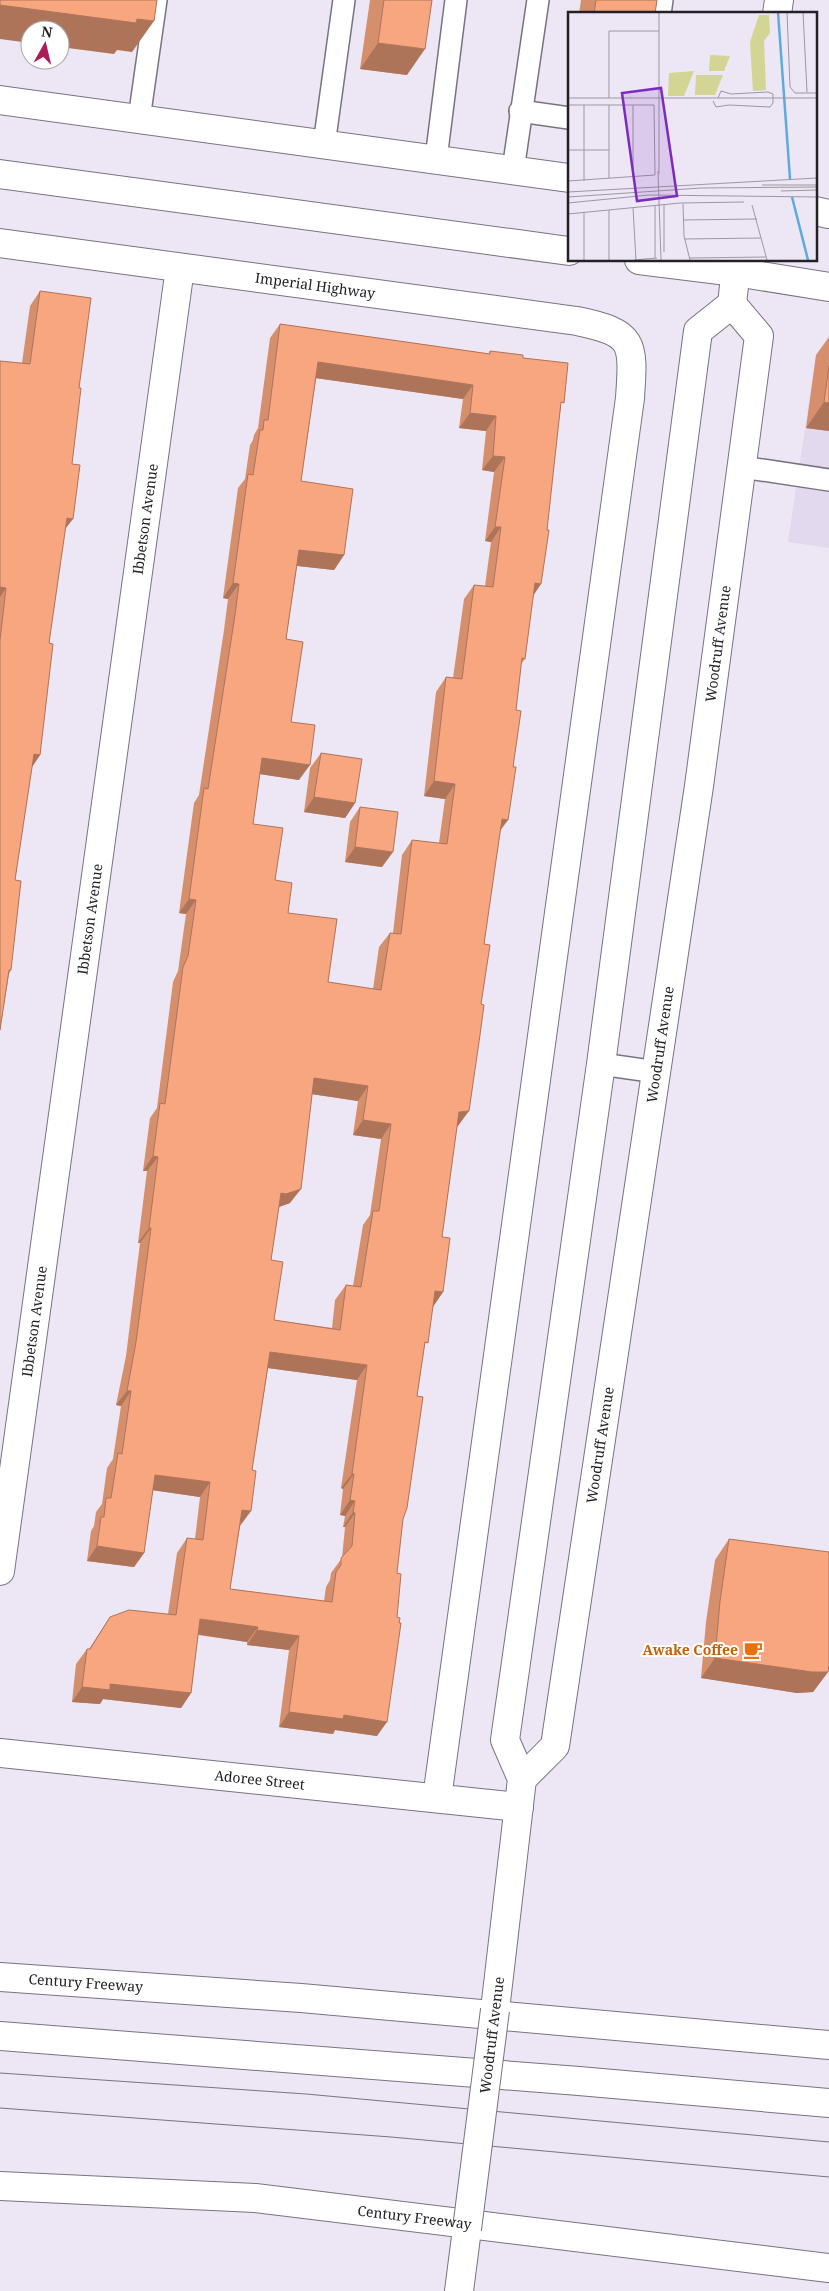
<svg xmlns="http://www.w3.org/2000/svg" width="829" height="2291" viewBox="0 0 829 2291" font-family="'Noto Serif',serif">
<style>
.built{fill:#e3d9ee}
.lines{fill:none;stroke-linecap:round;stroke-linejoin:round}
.service-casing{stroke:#797380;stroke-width:24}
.minor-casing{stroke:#797380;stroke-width:30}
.secondary-casing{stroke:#797380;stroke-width:30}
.primary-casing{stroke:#797380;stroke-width:30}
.motorway-casing{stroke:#797380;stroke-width:30}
.service{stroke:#fff;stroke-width:21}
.minor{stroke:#fff;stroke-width:28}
.secondary{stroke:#fff;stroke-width:28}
.primary{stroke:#fff;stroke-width:28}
.motorway{stroke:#fff;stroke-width:28}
.tram{stroke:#79747d;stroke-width:1}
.secondary-bridge-casing{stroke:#797380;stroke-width:30;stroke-linecap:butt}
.secondary-bridge{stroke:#fff;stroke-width:28}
.wall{fill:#d58f6d;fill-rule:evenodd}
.shaded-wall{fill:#ae7459}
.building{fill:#f8a67f;stroke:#ae7459;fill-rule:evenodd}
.labels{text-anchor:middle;stroke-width:4;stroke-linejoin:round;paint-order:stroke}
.street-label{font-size:14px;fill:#242126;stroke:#fff}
.food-label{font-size:14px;font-weight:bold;fill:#c56008;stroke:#fff;text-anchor:end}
.inset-river{fill:none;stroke:#5da9e0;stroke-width:2.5}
.inset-road{fill:none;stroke:#9d97a2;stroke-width:1}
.view{fill:#7b2cbf;fill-opacity:0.15;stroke:#7b2cbf;stroke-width:2.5}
.inset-edge{fill:none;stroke:#242126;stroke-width:2.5}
</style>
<rect width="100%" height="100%" fill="#ede6f4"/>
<!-- built -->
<polygon class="built" points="829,346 829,548 788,542 816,355"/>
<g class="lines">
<!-- service casing -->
<g class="service-casing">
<g id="service">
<polyline points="660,14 662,0"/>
<polyline points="520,111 569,118"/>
<polyline points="139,119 156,0"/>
<polyline points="324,145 344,0"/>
<polyline points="436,159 456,0"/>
<polyline points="513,170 538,0"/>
<polyline points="742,467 829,480"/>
<polyline points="601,1064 657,1072"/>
</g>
</g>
<!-- minor casing -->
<g class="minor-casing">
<g id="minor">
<path id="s1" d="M0,243L577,321C634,333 634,341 630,398L437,1798"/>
<path id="s2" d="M0,1571L180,268"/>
<path id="s3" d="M0,1753L519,1807"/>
</g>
</g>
<!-- secondary casing -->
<g class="secondary-casing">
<g id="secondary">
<polyline points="777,14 779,0"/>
<path id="s4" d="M522,1779L555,1746L699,786L759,336L732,304L734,286"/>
<polyline points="495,2010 522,1779 505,1740 601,1064 698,331 732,304"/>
<polyline points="459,2291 467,2229"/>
</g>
</g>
<!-- primary casing -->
<g class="primary-casing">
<g id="primary">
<polyline points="0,100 569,178"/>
<polyline points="0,174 569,251"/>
<polyline points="815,211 829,214"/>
<polyline points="639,260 736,272 829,287"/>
</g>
</g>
<!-- motorway casing -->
<g class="motorway-casing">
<g id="motorway">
<path id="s5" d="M0,1977L301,1998L829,2045"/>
<polyline points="0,2036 579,2081 829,2103"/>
<path id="s6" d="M0,2186L255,2198L829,2268"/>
</g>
</g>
<!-- service -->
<use href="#service" class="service"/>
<!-- minor -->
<use href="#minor" class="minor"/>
<!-- secondary -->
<use href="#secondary" class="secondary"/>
<!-- primary -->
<use href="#primary" class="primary"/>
<!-- motorway -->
<use href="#motorway" class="motorway"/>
<!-- tram -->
<g class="tram">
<polyline points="0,2073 306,2094 829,2142"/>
<polyline points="0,2108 391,2137 829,2177"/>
</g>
<!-- secondary-bridge casing -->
<g class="secondary-bridge-casing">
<polyline id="secondary-bridge" points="467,2229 495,2010"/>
</g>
<!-- secondary-bridge -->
<use href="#secondary-bridge" class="secondary-bridge"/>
</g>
<!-- wall -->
<g class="wall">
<polygon points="370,0 432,0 407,75 360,69"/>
<polygon points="581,0 657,0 655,14 579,14"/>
<polygon points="569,90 569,106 567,105"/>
<polygon points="40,291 79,388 65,529 49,643 40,755 32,767 15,880 11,970 9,974 0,1030 0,361 22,363 30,306"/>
<path d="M280,324L489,354L490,351L523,358L561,407L533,595L525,659L521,664L500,831L458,1126H457L442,1237L443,1292L433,1306L424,1349L417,1396L377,1736L335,1730L333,1734L279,1727L289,1650L247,1645V1642L198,1635L191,1693L181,1708L103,1699L100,1704L72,1702L76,1664L87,1649H89L110,1617L168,1614L177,1553L187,1538L195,1539L200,1497L153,1490L144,1553L134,1567L87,1561L91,1531L94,1526L96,1512L102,1504L107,1468L113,1459L121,1406L116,1405L126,1356L140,1243H138L147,1171H143L150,1118L157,1108L173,982L178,971L186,914L179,913L194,803L199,795L224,630L228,599L223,598L238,488L245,479L250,445L253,440L254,435L258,428L270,338ZM316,378L463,399L459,428L486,431L482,470L494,472L485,541L491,542L485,586L474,585L464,599L453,678L446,677L436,692L424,796L445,799L439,843L412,840L402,855L393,933H390L379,947L373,989L328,982L288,913L253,824L260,774L299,780L291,722L286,639L297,566L334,570L344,555L301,481ZM312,1094L358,1101L353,1135L381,1139L370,1215L363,1225L353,1286L346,1285L335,1300L332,1328L274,1320L271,1260L279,1207L290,1203ZM268,1368L357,1380L341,1488L343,1489L340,1515L345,1516L343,1527H345L342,1558L331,1573L330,1580L326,1587L324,1601L230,1589L240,1526L252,1470Z"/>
<polygon points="829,337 829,431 806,428 816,355"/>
<polygon points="321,753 355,803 345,818 304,812 310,768"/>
<polygon points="360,807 382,867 345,862 350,822"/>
<polygon points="729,1539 828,1672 813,1692 797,1693 701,1678 706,1622 715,1560"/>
</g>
<!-- shaded-wall -->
<g class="shaded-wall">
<polygon points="0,5 137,19 154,21 132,52 117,50 114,54 60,47 60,30 30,30 30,43 0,39"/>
<polygon points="378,43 425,49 407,75 360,69"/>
<polygon points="318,362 473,385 463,399 308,377"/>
<polygon points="824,402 829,403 829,431 806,428"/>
<polygon points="470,413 496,416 486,431 459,428"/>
<polygon points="493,456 505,457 494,472 482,470"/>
<polygon points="67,518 73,519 62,533"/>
<polygon points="495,527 501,527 491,542 485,541"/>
<polygon points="299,550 344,555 334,570 289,565"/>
<polygon points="233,583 239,584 228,599 223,598"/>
<polygon points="535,583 541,584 531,599"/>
<polygon points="0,587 6,588 0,597"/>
<polygon points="34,754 40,755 30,770"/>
<polygon points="262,758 310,765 299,780 252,773"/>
<polygon points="434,781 455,784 445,799 424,796"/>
<polygon points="314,797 355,803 345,818 304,812"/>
<polygon points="502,819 508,820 497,835"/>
<polygon points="355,847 393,852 382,867 345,862"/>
<polygon points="189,899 196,900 186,914 179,913"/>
<polygon points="314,1078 368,1086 358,1101 304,1093"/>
<polygon points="469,1111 458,1126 449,1126 459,1112"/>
<polygon points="363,1120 391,1124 381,1139 353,1135"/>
<polygon points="153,1156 158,1157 147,1171 143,1171"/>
<polygon points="301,1189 290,1203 276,1208 281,1193"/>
<polygon points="149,1228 151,1228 140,1243 138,1243"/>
<polygon points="435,1291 443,1292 433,1307"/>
<polygon points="270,1352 367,1365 357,1380 260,1367"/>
<polygon points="127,1391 131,1391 121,1406 116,1405"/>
<polygon points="352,1474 354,1474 343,1489 341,1488"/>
<polygon points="155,1475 210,1482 200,1497 144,1489"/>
<polygon points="350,1500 355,1501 345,1516 340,1515"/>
<polygon points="242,1510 251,1511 240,1526"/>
<polygon points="353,1512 355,1513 345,1527 343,1527"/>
<polygon points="97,1546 144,1553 134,1567 87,1561"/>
<polygon points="200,1619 258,1627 247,1642 189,1633"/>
<polygon points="257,1630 299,1636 289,1650 247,1645"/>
<polygon points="715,1658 828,1672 813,1692 797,1693 701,1678"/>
<polygon points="110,1684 191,1693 181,1708 103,1699 100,1704 72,1702 82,1687"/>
<polygon points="289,1712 344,1715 387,1722 377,1736 335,1730 333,1734 279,1727"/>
</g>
<!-- building -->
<g class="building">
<polygon points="0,0 157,0 154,21 137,19 136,23 0,5"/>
<polygon points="384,0 432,0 425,49 378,43"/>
<polygon points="596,0 657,0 655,14 594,14"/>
<polygon points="40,291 91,298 79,388 81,388 72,464 80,465 73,519 67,518 49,643 53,644 40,755 34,754 15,880 21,881 11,970 9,970 0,1030 0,640 6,588 0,587 0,361 30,364"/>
<path d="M280,324L490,354V351L523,355V358L568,363L564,403L561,402L547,530H549L541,584L535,583L525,659L522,658L516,710L521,711L513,767H516L508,820L502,819L484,944L490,945L481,1004L484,1005L480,1035L469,1111L459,1112L442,1237L450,1238L443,1292L435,1291L428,1343L425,1342L417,1396L423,1397L407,1508L403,1519L397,1573L401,1574L397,1617L400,1618L399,1623H401L387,1722L344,1715L343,1719L289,1712L299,1636L257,1630L258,1627L200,1619L191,1693L110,1684V1690L82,1687L87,1649H90L110,1617L129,1610L176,1615L187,1538L203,1540L210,1482L155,1475L144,1553L97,1546L101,1517H104L106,1498H111L118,1453L122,1454L131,1391H127L136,1342L151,1228H149L158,1157L153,1156L160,1103L165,1104L183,967L188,956L196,900L189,899L204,788L208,789L235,615L239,584L233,583L248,474L253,475L260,430H263L264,420H268ZM318,362L473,385L470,413L496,416L493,456L505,457L495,527H501L493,587L474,585L462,679L446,677L434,781L455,784L447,844L412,840L401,934L390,933L381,990L328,982L337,919L288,913L292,883L275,880L283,828L253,824L262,758L310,765L315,725L291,722L303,642L286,639L299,550L344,555L353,489L301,481ZM314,1078L368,1086L363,1120L391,1124L379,1211H373L361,1287L346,1285L340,1330L274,1320L283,1262L271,1260L281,1193L286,1194L301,1189ZM270,1352L367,1365L352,1474H354L350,1500L355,1501L353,1512L355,1513L352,1546L341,1558V1565L336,1572L332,1602L230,1589L242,1510L251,1511L256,1471L252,1470Z"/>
<polygon points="829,366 829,403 824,402"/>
<polygon points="321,753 362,759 355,803 314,797"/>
<polygon points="360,807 398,812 393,852 355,847"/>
<polygon points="729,1539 829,1552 829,1665 828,1672 812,1672 715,1658 720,1601"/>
</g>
<!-- icons -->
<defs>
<g id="cafe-bare" transform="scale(1.5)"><path d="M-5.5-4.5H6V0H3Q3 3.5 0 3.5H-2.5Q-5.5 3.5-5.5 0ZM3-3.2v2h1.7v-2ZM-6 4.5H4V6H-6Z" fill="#e8710a" stroke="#fff" stroke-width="2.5" paint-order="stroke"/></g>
</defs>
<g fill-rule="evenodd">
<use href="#cafe-bare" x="753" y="1650"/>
</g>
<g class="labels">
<!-- street labels -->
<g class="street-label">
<text dy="5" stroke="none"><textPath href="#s1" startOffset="318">Imperial Highway</textPath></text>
<text dy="5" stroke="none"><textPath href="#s2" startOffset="1062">Ibbetson Avenue</textPath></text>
<text dy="5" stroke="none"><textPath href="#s4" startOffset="1161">Woodruff Avenue</textPath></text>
<text dy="5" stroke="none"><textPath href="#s2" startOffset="658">Ibbetson Avenue</textPath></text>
<text dy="5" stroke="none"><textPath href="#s4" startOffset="756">Woodruff Avenue</textPath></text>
<text dy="5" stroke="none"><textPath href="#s2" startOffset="252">Ibbetson Avenue</textPath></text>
<text dy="5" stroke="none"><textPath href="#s4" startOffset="351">Woodruff Avenue</textPath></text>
<text dy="5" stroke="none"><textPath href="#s3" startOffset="261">Adoree Street</textPath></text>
<text dy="5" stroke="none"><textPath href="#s5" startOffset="86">Century Freeway</textPath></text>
<text transform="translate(492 2035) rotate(-83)" y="5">Woodruff Avenue</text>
<text dy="5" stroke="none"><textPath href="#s6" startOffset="416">Century Freeway</textPath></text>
</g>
<!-- food labels -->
<g class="food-label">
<text x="738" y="1655">Awake Coffee</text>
</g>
</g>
<!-- overview -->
<g transform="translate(568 12)">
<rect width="249" height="249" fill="#ede6f4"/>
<path d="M191,3H201L202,21L196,29L198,78L185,79L182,30ZM142,43L162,44L156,59H141ZM126,59L116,84H100L101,61ZM155,63L147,83H127L128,63Z" fill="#d2d594"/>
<path class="inset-river" d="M210,0L222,167M224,185L240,248"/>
<path class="inset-road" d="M219,0L222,75L227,81H249M235,0L239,80M0,86H249M41,86V19H91M145,89L148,95L161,93L202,95L205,91V82L200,80L163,82L153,79L150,86M0,93H86L87,163M16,93V169M41,93V166M65,93V164M0,138H41M90,159L93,248M91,162V0M0,169L87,163M194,173H249M213,179L249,178M0,180L249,166M0,185L133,176L249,175M0,191L81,183L249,185M115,192L116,224L122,248M96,193V240M184,193L199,248M87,194V246M65,196L68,248M41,198V248M16,200V248M0,202L112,191L176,190M116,208L189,207M116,227L193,226M122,246L198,245M66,248L89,246"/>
<path class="view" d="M93,76L109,184L69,189L54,81Z"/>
<rect width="249" height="249" class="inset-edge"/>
</g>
<!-- north arrow -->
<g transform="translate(45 45) rotate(8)"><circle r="24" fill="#ffffff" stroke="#a7a6a8"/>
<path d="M0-4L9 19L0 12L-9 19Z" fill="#ab1b56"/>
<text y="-8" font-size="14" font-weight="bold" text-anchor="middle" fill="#242126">N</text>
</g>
</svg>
